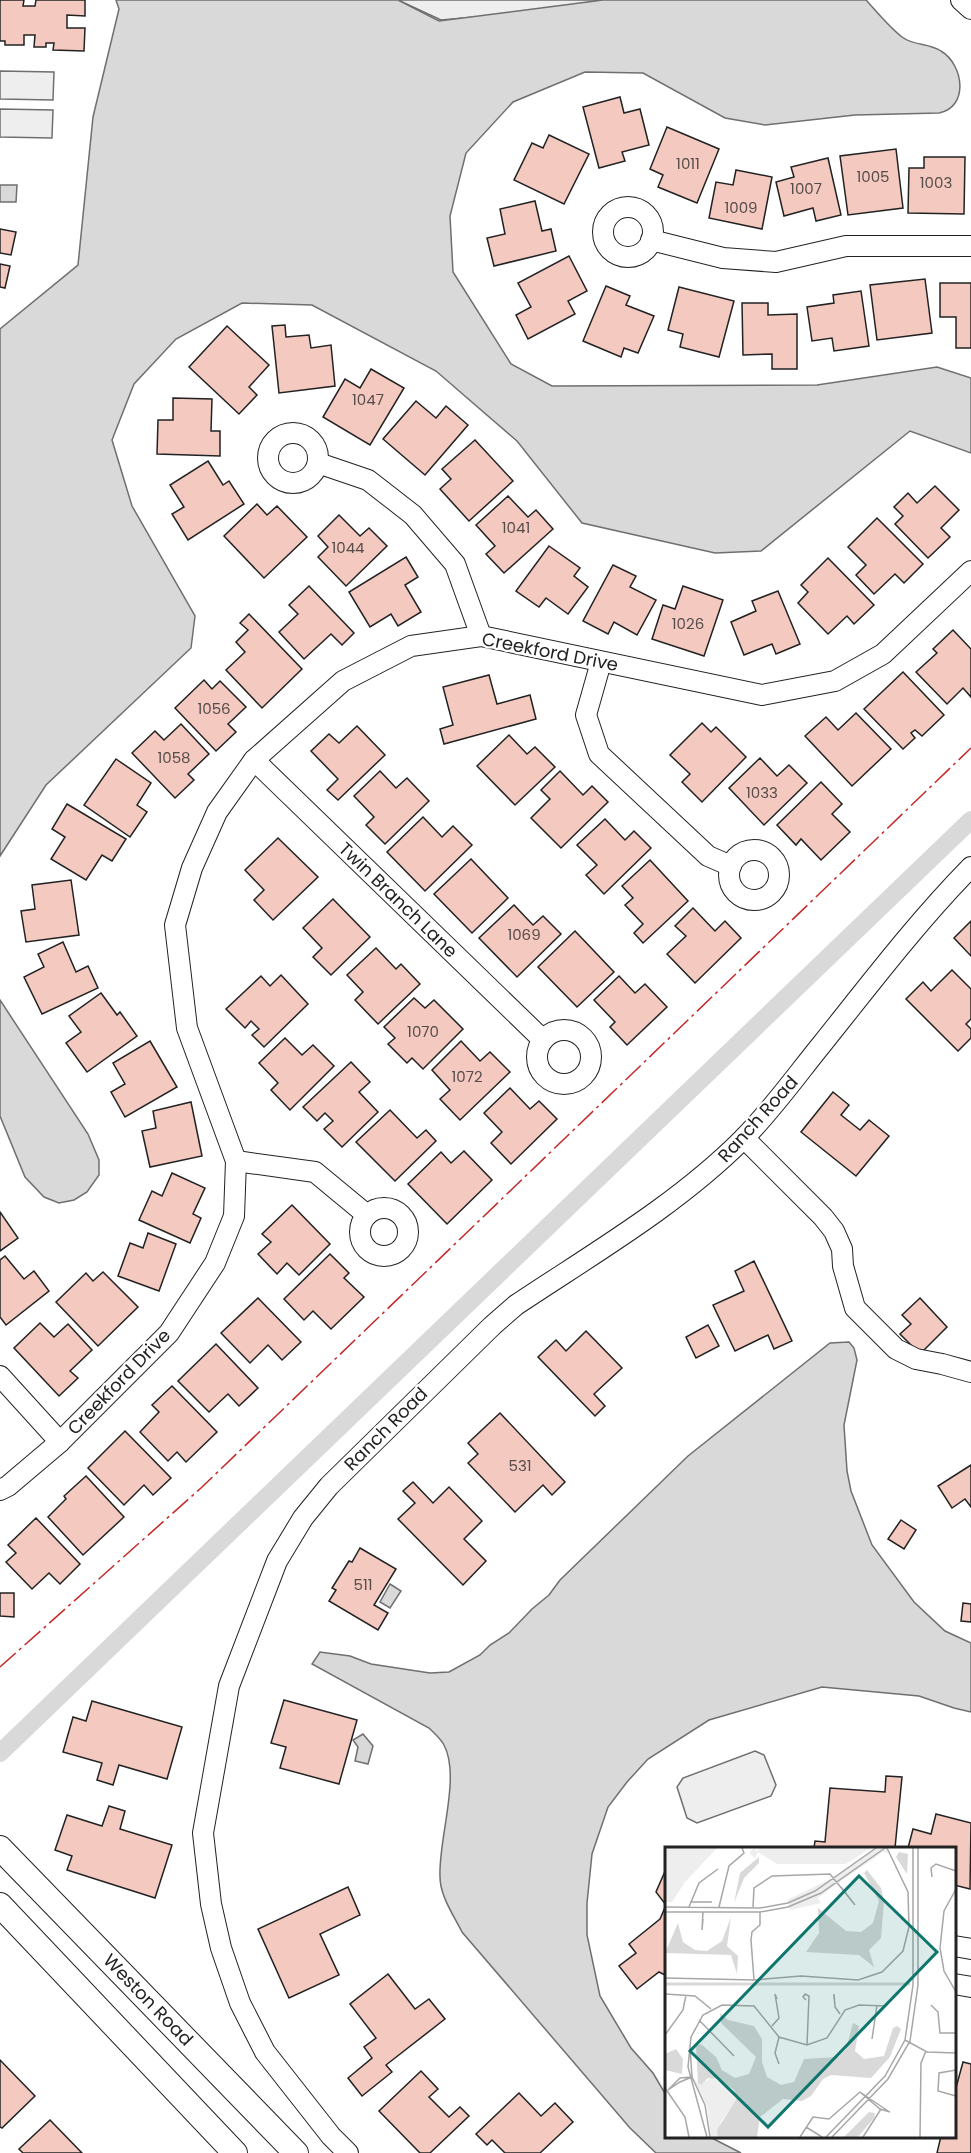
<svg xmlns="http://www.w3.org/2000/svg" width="971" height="2153" viewBox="0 0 971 2153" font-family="Poppins,sans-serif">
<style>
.green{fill:#eee;stroke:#6f6f6f;stroke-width:1.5}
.water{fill:#d9d9d9;stroke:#6f6f6f;stroke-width:1.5}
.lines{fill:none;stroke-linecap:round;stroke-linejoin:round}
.canal{stroke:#d9d9d9;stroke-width:18}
.building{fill:#f3c9c0;stroke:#222;stroke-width:1.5}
.minor-casing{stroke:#222;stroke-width:22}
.major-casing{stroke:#222;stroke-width:26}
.minor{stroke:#fff;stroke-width:20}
.major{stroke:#fff;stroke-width:24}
.power{stroke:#c62828;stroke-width:1.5;stroke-dasharray:21 4.5 3 4.5;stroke-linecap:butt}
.labels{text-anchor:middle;stroke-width:4.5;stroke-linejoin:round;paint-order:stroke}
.number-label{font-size:15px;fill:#564c4a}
.street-label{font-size:18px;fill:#222;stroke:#fff}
.inset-river{fill:none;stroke:#d9d9d9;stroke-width:3}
.inset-road{fill:none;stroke:#a7a7a7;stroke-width:1.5}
.view{fill:#0f766e;fill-opacity:0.15;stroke:#0f766e;stroke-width:3}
.inset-edge{fill:none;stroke:#222;stroke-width:3}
</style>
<rect width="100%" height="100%" fill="#fff"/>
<!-- green -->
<g class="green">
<polygon points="398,0 604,0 523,13 441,20"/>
<polygon points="0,71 54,72 53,100 0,99"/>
<polygon points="0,109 53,110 52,138 0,137"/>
<polygon points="755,1751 764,1755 776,1785 771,1796 697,1823 687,1818 677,1787 683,1778"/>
</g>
<!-- water -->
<g class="water">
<path d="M116,0H398L439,21L603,0H866C877,12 889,27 902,37C914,46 929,43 941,51C964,65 969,107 939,113L855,115L765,125L725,118L643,73L585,72L513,102L466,153L450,216L453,272L511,364L552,386L817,385L937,367L971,378V453L910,431L761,551L715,553L582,523L517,441L436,371L312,305L242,303L176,339L134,384L112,440L132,506L195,616L191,648L46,785L0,856V329L78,265L93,117L119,9Z"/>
<polygon points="0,185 17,185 16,202 0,202"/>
<polygon points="0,1000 88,1134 99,1160 99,1175 87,1192 74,1200 59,1203 44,1197 25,1177 0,1116"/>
<path d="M849,1342L854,1348L857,1360L844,1425L847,1471L851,1491L872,1545L914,1602L945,1631L971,1643V1712L954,1708L919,1696L822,1687L709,1720L648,1759L627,1782L608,1807L592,1854L587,1903V1935L600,1996L631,2048L653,2073L666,2095V2136L710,2137L741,2153H656L630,2128L462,1932C454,1916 440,1896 440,1877C438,1840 461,1777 444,1745C441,1739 434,1733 429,1728L312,1664L320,1652L350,1656L371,1664L430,1673L449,1672L480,1655L490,1645L509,1633L532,1609L549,1595L560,1580L688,1456L830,1343Z"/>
<polygon points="390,1584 401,1591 390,1608 380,1602"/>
<polygon points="363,1734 373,1746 368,1764 355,1761 358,1747 353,1740"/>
</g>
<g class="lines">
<!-- canal -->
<polyline class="canal" points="0,1753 971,820"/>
</g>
<!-- building -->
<g class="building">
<polygon points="0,0 24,0 23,6 35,6 36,0 85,0 85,16 67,15 67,28 85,28 84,51 53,50 54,43 46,43 46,47 34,47 35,35 24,35 24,45 5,45 5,41 0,41"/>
<polygon points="620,97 624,113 640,109 649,145 622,152 625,161 599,168 583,107"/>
<polygon points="667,127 719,149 697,203 658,187 663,175 650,169"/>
<polygon points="549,135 589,154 564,204 514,180 532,143 543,148"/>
<polygon points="896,149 903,208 848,215 840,156"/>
<polygon points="924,157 965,157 964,214 908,213 909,168 924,168"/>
<polygon points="828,158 841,215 816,221 813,208 784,216 776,182 794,177 791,167"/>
<polygon points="736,170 772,177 762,229 709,218 716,182 733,185"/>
<polygon points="535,201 542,231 551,229 556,251 494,266 487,238 505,234 500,209"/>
<polygon points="0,229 16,232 11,255 0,253"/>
<polygon points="569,256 587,291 568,301 575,314 528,339 516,315 531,307 518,283"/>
<polygon points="0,264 10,266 5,288 0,287"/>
<polygon points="925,279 932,333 877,340 870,285"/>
<polygon points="940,283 971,283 971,348 956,348 956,317 940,317"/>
<polygon points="606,286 630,296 626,305 654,316 638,353 624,348 621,357 583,341"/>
<polygon points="679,287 734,301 719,357 680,347 683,334 668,330"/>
<polygon points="861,291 869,346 834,351 832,338 812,341 807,307 834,303 833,295"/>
<polygon points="742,303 768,303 768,315 797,314 797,369 772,369 772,354 743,355"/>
<polygon points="285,325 286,337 309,335 311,348 331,345 335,386 279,393 272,326"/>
<polygon points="227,326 269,365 249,387 257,395 239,414 189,367"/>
<polygon points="371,369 404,388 370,445 323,417 345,379 360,388"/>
<polygon points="173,398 212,399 211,431 220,431 220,456 157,454 158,420 173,420"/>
<polygon points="416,401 436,418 446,406 468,425 425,475 383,439"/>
<polygon points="475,440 513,481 469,521 440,489 451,479 442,469"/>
<polygon points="208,461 223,485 229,481 244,504 188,540 172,514 184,507 170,485"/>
<polygon points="935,486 959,510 941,528 950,537 928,558 895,524 903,516 894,507 908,493 917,503"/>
<polygon points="508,496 528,517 536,510 553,529 504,573 486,554 495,546 476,525"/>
<polygon points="257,504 267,515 277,506 307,537 264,578 224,536"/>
<polygon points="339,515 360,536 369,528 387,546 346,586 318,557 328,547 318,536"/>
<polygon points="877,518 923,564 904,583 895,574 874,594 856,575 866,565 848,547"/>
<polygon points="549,546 580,568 574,576 588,587 568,614 546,598 539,607 516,591"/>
<polygon points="406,557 418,577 405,585 421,612 398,626 391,614 370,627 349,592"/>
<polygon points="828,558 874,605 854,624 847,616 828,634 798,603 808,592 801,585"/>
<polygon points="613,565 636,576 630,587 656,600 637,635 614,622 608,634 583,621"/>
<polygon points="309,586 354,633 342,645 331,634 304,659 279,632 298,614 289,605"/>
<polygon points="683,586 723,600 704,656 652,639 663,605 675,609"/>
<polygon points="778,591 800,644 776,654 772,644 744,655 731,622 756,611 752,601"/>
<polygon points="249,614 302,669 262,708 226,670 245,652 236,642 248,630 240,623"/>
<polygon points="953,630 971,649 971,697 963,688 947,704 916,672 937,653 933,649"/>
<polygon points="903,672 944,715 922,736 915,730 911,733 915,738 903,749 864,709"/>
<polygon points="489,675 497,704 530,695 536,719 444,744 440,729 453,725 443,687"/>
<polygon points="204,680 212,689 220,681 246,707 228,724 236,732 216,751 175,708"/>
<polygon points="856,713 891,749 852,786 805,736 826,717 838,730"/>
<polygon points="702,723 711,732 716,727 746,757 702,802 682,782 690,774 670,755"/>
<polygon points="181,724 209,754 188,774 194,780 175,798 132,753 155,731 164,740"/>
<polygon points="357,726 385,755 338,800 327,790 338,779 311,751 329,734 339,743"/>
<polygon points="509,735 527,754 535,747 555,767 515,805 477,766"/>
<polygon points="760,758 777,776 789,765 807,783 764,825 729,788"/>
<polygon points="116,759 151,783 137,805 147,812 130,837 84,805"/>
<polygon points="380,771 396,788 407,778 429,801 385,844 366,825 374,817 354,796"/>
<polygon points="560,771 583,795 592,786 608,802 561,848 531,818 550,799 541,790"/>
<polygon points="821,782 842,804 832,814 850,832 821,860 801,839 796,845 777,825"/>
<polygon points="67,804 126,839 112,861 102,855 86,880 51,859 65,837 52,829"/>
<polygon points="423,817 442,837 453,826 472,845 425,891 387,852"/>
<polygon points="605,819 625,840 634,831 651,848 604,894 586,875 597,865 577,845"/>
<polygon points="278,838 318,877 273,920 254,900 264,890 245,870"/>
<polygon points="471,859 508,898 472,933 434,894"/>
<polygon points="650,860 688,901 643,943 634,933 643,924 625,905 633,898 622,886"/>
<polygon points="71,880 79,935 26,942 21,911 35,909 32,885"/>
<polygon points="333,899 370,937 331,975 313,957 322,948 303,928"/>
<polygon points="514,905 533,925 543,916 561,934 517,977 479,938"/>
<polygon points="693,908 715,931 725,921 741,938 695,983 667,954 686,936 675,926"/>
<polygon points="971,921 971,956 954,938"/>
<polygon points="575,931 614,972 577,1007 538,967"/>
<polygon points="63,942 76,972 88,966 98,988 42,1014 24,977 44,967 38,954"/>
<polygon points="376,948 396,969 401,964 420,984 378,1024 355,1000 363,992 347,975"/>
<polygon points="952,970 971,989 971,1019 966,1024 971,1029 971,1038 958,1051 906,999 923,982 931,991"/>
<polygon points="281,975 308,1004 264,1047 252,1035 259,1029 251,1021 245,1028 226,1009 261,976 270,986"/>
<polygon points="619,976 635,993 645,984 667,1007 627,1045 610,1027 615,1022 594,1000"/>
<polygon points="101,993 117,1015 120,1012 137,1036 87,1072 66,1043 81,1032 69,1016"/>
<polygon points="414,998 425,1008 434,1000 463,1029 423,1069 412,1058 407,1063 388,1044 395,1038 384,1027"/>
<polygon points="285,1038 302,1055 313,1045 334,1066 290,1110 271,1090 278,1083 259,1063"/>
<polygon points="150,1041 177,1087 125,1117 111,1092 125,1084 113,1063"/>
<polygon points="461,1041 480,1061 490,1052 510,1072 460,1120 440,1099 450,1090 432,1070"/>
<polygon points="351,1062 370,1082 359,1092 378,1112 342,1147 324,1129 333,1121 325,1113 317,1121 303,1107"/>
<polygon points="510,1088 530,1109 539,1101 557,1119 511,1164 491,1143 502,1132 484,1113"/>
<polygon points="833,1092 849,1105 841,1115 860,1130 869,1120 889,1136 856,1176 801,1132"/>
<polygon points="191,1102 202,1156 150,1167 142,1131 156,1128 153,1111"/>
<polygon points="390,1110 417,1138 426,1130 436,1141 395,1181 356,1142"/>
<polygon points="464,1151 492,1180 447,1224 408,1184 441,1152 451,1163"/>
<polygon points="172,1173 205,1188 193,1214 201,1218 190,1243 139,1220 152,1191 162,1196"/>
<polygon points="292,1205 330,1244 299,1275 287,1263 277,1274 258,1254 271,1242 262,1234"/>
<polygon points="0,1212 18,1238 0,1251"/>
<polygon points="148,1233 176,1244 159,1291 118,1276 130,1243 143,1248"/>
<polygon points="330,1254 349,1273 344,1278 364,1297 331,1329 313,1311 304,1320 284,1299"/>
<polygon points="5,1256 24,1279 34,1271 49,1291 6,1325 0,1317 0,1260"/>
<polygon points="754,1261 792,1341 774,1349 768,1335 735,1351 713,1305 744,1291 735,1271"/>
<polygon points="103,1272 138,1307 98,1346 56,1302 86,1273 93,1281"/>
<polygon points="258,1298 301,1342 282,1360 268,1345 250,1363 221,1333"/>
<polygon points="920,1298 947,1327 920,1354 900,1334 911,1324 902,1315"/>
<polygon points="40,1323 54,1337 68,1324 92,1350 70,1371 78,1378 59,1396 14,1348"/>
<polygon points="708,1325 719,1346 696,1358 686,1337"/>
<polygon points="586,1331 622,1368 594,1394 605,1406 595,1416 538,1357 556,1340 566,1351"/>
<polygon points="216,1344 258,1388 239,1406 228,1394 209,1412 178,1381"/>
<polygon points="172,1386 217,1432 186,1462 177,1452 168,1461 140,1432 159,1412 152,1405"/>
<polygon points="500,1413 565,1482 552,1495 543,1485 515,1512 468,1463 478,1454 468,1443"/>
<polygon points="125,1431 171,1478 153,1495 144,1485 124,1505 88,1468"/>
<polygon points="971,1465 971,1507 965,1499 952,1508 938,1486"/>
<polygon points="86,1476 124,1517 83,1555 48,1517 66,1499 64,1496"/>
<polygon points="413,1482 433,1503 449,1487 482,1521 464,1539 486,1561 463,1585 398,1519 415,1503 403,1491"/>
<polygon points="36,1518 80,1564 60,1584 49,1573 32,1589 6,1562 16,1553 8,1545"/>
<polygon points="901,1520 916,1530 904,1549 888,1539"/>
<polygon points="360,1548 396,1569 374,1605 388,1613 378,1630 329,1601 336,1590 332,1588 349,1561 352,1562"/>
<polygon points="0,1593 14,1593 14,1617 0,1616"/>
<polygon points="963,1603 971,1604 971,1622 961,1621"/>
<polygon points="284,1700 357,1720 339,1784 280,1768 286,1747 271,1743"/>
<polygon points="92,1701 182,1727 167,1779 119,1765 113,1785 97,1780 102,1763 63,1752 73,1717 86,1721"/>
<polygon points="886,1776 902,1777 895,1848 814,1848 815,1841 825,1842 830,1788 885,1792"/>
<polygon points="109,1806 125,1811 120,1829 172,1845 155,1898 67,1870 72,1856 55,1850 67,1815 102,1826"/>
<polygon points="936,1814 971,1823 970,1889 954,1885 954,1848 908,1848 913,1829 931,1834"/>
<polygon points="666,1869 666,1973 665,1975 659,1972 637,1989 619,1966 636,1953 629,1944 660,1919 666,1905 656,1892"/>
<polygon points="348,1887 360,1915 320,1934 339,1975 289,1998 258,1929"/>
<polygon points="388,1974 415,2009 429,1999 445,2019 386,2065 392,2072 362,2096 348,2078 372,2058 364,2047 376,2038 350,2004"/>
<polygon points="0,2060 35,2096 2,2128 0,2127"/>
<polygon points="963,2062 971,2064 971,2153 937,2153 941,2136 954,2136 954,2095"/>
<polygon points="421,2071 438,2089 429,2097 449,2117 460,2107 469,2116 430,2153 420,2153 379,2111"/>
<polygon points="519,2093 541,2116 555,2103 573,2122 540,2153 505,2153 492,2140 487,2145 476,2134"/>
<polygon points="50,2120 82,2153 23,2153 19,2149"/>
</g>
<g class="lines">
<!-- minor casing -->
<g class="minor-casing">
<g id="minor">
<polyline points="961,0 971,9"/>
<circle cx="628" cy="232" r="25"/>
<polyline points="651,240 723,258 776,262 846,246 971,246"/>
<circle cx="293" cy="458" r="25"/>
<polyline points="318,463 368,480 413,515 455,564 481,636"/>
<polyline points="601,662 586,715 599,754 708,856 731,866"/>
<polyline points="254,760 543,1040"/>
<circle cx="754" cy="875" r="25"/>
<circle cx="564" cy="1057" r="27"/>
<polyline points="744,1138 823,1217 834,1231 842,1249 843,1266 855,1308 896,1349 916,1359 942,1364 971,1372"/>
<polyline points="236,1161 315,1172 367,1215"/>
<circle cx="384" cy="1232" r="24"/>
<polyline points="0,1376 60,1442"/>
<polyline points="0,1490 8,1486 60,1442 169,1333 215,1263 234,1216 236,1161 187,1028 175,925 192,868 217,812 254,760 343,681 411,646 481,636 762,695 835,681 883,654 971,571"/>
<polyline points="954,1946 971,1949"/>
<polyline points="954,1984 971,1987"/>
<path d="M348,2153L331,2136L265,2052L240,2003L221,1948L211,1904L203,1833L229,1686L277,1561L303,1518L329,1486L492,1326L516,1305C594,1253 677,1205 743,1139C772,1110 796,1076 822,1044C870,984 917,922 971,867"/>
</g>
</g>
<!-- major casing -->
<g class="major-casing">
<g id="major">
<polyline points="0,1848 296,2153"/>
<polyline points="0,1905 235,2153"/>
</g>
</g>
<!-- minor -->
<use href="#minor" class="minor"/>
<!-- major -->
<use href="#major" class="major"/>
<!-- power -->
<polyline class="power" points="0,1667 201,1488 971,748"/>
</g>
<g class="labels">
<!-- number labels -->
<g class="number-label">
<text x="688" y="169">1011</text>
<text x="873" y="182">1005</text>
<text x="936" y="188">1003</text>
<text x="806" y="194">1007</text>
<text x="741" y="213">1009</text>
<text x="368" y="405">1047</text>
<text x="516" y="533">1041</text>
<text x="348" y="553">1044</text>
<text x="688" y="629">1026</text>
<text x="214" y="714">1056</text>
<text x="174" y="763">1058</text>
<text x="762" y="798">1033</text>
<text x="524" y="940">1069</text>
<text x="423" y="1037">1070</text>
<text x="467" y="1082">1072</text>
<text x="520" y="1471">531</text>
<text x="363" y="1590">511</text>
</g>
<!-- street labels -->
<g class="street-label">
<text transform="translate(550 652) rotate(11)" y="6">Creekford Drive</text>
<text transform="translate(398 900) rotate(44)" y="6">Twin Branch Lane</text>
<text transform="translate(758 1119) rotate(-48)" y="6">Ranch Road</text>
<text transform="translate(119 1382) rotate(-46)" y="6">Creekford Drive</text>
<text transform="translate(386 1429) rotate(-45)" y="6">Ranch Road</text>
<text transform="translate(148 2000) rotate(46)" y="6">Weston Road</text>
</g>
</g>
<!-- overview -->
<g transform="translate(665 1847)">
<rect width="291" height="291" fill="#fff"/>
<path d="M0,1H52L20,35L7,55H0ZM89,1L92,4L94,1H206L181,17H112L93,5L90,11L84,6ZM211,1H222L223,6L218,5L169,39L153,51L156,56L125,63L122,53L169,30ZM47,230L69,244L72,251L56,275L53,290H46L42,259L29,232L35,238Z" fill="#eee"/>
<path d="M234,5L243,7L242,27L231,10ZM94,10V16L79,31L69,56L75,26ZM202,23L216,41L219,54L216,91L204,103L209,120L194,108L141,105L154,86L153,61L181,84L196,85L208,76L214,54L199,26ZM66,70L62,99L73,109L72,127L66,108L0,106L13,76L18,95L30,103L42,104L57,94ZM55,166L63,173L89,179L97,192V215L102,230L116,238L129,235L139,212L173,210L181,202L188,176L194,179L190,204L199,212L219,209L228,181L232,179L236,182L225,210L206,231L166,228L158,232L146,249L137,254L118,252L95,270L92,290H53L52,283L72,251L69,243L54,232L43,231L36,238L33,236L31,199L36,197L51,210L57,223L70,231L84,227L91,210L56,176ZM11,202L18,212L17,227L0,223V207ZM204,265L210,266L209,271L193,290H179Z" fill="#d9d9d9"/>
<path class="inset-river" d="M0,137H245"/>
<path class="inset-road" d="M267,30L266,21L271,17L291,24M291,42L279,64L275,101L279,124L291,145M25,55H47M0,60L95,61L123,56L150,44L211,1M24,60L34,36L53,22M54,60L64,19L79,6L77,1M88,60L89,41L107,29L165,27L190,58L176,40M0,65H95L123,60L156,46L220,1M38,65L37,83L38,72M0,131L89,133L136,129L193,133L217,125L238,104L244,80L243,45L222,1M89,133L86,93L87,85L95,78V65M0,147L30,149L46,162M169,152V147L170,160L175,167M141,153L138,150L140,147L144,149L142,198M266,158L273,165L275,186H291M34,173L69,209M107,179L114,171L110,147L112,152M0,188L18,163L21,148M207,192L212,158M240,193L262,205L291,206M25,200L27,230L40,258L45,290M114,217L110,206L114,190M291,223L274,226L273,244L291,249M27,230L15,235L3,243L15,231ZM0,241L20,270L24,290M195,245L215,262L225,265M195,245L223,264M141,280L157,290M42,290L23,220L26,190L38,168L57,158L89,159L114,190L142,198L162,191L180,163L194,158L221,159M135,290L148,270L164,272L195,245M161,290L220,229L240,193L248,138V1M167,290L223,232L245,194L253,138V1M198,290L216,262M255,290L256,216L261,204"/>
<path class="view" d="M194,29L272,105L103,280L25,204Z"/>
<rect width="291" height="291" class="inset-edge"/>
</g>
</svg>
